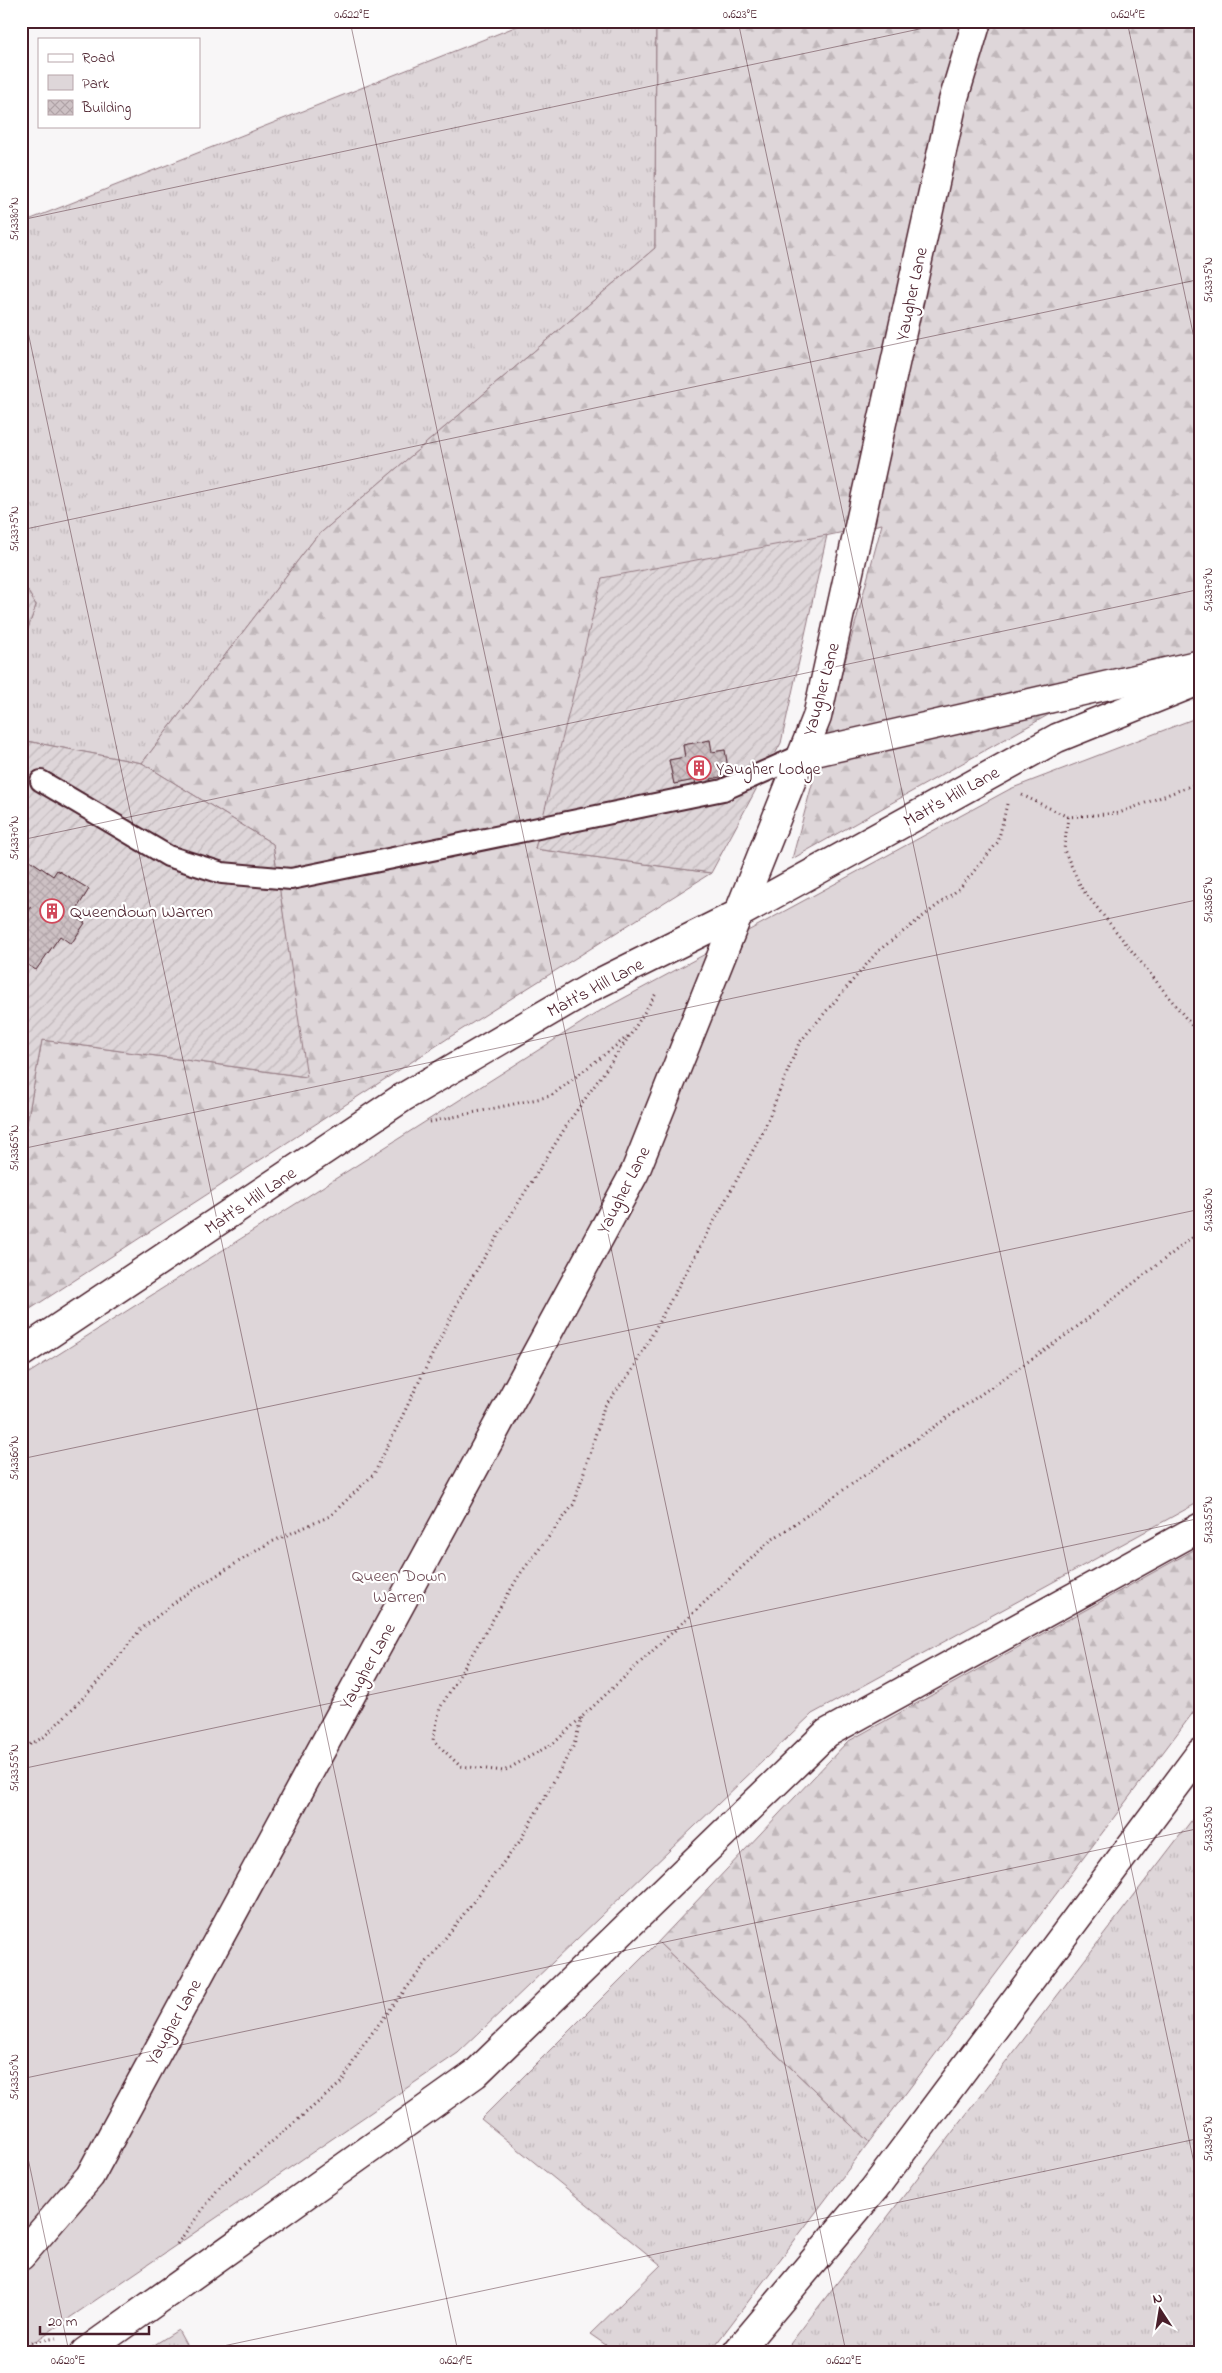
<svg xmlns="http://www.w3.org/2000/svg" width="1222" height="2373" viewBox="0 0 1222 2373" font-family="'Indie Flower',sans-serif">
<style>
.grass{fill:url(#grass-tufts);stroke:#947a82}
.forest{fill:url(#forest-firs);stroke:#947a82}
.park{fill:#ded6d9;stroke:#947a82}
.garden{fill:url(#garden-furrows);stroke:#947a82;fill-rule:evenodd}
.building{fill:url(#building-cross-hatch);stroke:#4a1f2b}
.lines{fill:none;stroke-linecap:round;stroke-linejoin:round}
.lane-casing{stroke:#4a1f2b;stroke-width:24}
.street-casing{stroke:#4a1f2b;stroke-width:31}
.path{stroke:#4a1f2b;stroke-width:3;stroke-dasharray:1 4;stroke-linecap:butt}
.lane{stroke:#fff;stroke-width:20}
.street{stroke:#fff;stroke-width:28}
.ticks{fill:none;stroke:#4a1f2b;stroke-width:1;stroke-opacity:0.45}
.labels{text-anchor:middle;stroke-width:4.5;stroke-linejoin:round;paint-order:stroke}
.street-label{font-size:18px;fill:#4a1f2b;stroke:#fff}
.poi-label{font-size:18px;fill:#4a1f2b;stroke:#fff;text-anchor:start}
.park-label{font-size:18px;fill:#6f4d56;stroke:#fff}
.neatline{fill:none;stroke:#4a1f2b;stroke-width:2}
.ticks-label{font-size:12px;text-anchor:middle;fill:#4a1f2b}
</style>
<defs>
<pattern id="grass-tufts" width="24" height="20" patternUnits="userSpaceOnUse" patternTransform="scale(1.25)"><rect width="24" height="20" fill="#ded6d9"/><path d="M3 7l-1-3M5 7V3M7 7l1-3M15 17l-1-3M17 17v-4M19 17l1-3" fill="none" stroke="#c0b7ba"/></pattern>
<pattern id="forest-firs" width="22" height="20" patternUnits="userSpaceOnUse" patternTransform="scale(1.25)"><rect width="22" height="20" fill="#ded6d9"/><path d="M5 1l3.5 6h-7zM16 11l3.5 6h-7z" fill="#c0b7ba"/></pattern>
<pattern id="garden-furrows" width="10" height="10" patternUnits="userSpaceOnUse" patternTransform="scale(1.25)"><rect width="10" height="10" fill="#ded6d9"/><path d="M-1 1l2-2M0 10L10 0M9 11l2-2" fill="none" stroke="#c0b7ba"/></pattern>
<pattern id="building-cross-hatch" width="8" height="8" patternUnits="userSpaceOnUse" patternTransform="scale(1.25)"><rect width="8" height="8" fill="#cdc1c4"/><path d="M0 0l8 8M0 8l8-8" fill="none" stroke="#b2a5a9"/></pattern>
</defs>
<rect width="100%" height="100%" fill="#f8f6f7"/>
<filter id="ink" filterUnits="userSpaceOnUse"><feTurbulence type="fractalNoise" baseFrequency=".02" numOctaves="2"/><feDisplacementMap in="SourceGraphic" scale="10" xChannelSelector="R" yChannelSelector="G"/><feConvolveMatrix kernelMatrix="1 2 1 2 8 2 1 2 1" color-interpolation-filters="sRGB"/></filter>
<g filter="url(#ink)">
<!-- grass -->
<g class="grass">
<polygon points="530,21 656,21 655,248 316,537 142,763 21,740 21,649 36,605 21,580 21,223"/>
<polygon points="1201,1808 1201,2352 784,2352"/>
<polygon points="658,1942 869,2142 710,2352 616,2352 590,2334 661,2265 481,2119"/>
<polygon points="178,2330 190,2352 143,2352"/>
</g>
<!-- forest -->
<g class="forest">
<polygon points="656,21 1201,21 1201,651 1048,715 792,859 882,524 606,582 535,849 711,873 453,1035 21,1315 21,1156 42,1040 306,1077 273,844 142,763 316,537 655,248"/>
<polygon points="1201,1546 1201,1702 869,2142 658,1942 847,1742"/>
</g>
<!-- park -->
<polygon class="park" points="1201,716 1201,1501 812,1714 458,2053 21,2351 21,1378 600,1011 1010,789"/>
<!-- garden -->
<g class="garden">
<path d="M827,535L781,743L711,873L535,849L602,578ZM710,740L712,752L725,750L729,775L711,779L712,787L695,780L674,784L669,760L685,757L683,745Z"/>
<polygon points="21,580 36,605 21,649"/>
<polygon points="21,740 142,763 273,844 307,1077 42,1040 21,1156 21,961 36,970 60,936 72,943 85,923 73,915 89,889 57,870 53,876 21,854"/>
<polygon points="21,901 31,908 21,922"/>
</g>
<!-- building -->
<g class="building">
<polygon points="710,740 712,752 725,750 729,775 711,779 713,787 697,790 695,780 674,784 669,760 685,757 683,745"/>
<polygon points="21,854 53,876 57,870 89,889 73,915 85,923 71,944 60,936 36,970 21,961 21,922 31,908 21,901"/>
</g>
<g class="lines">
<!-- lane casing -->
<g class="lane-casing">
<polyline id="lane" points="41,781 168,856 222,873 291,879 723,790 802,755"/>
</g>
<!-- street casing -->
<g class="street-casing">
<g id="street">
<polyline points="802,755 1201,664"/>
<polyline points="21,1353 402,1098 593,986 740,913 1057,738 1201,680"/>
<polyline points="21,2256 90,2176 635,1172 817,717 953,101 977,21"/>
<polyline points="85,2352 475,2074 827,1733 1201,1527"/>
<polyline points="737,2352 874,2189 1201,1752"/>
</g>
</g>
<!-- path -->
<g class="path">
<polyline points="1022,795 1068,817 1119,813 1201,782"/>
<polyline points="1007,804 998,842 960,888 878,951 799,1043 763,1132 633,1369 604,1407 574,1504 520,1574 440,1708 433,1740 460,1766 504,1771 554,1743 770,1541 1069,1333 1201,1231"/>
<polyline points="1068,817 1064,850 1082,889 1201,1037"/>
<polyline points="430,1122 551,1096 631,1034 657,992"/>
<polyline points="21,1749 44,1737 80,1701 106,1673 140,1630 183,1596 269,1543 330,1516 374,1474 463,1292 570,1120 631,1034"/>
<polyline points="177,2244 221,2185 342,2082 362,2046 520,1841 574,1745 582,1717"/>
<polyline points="21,2344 56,2338"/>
</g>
<!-- lane -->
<use href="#lane" class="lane"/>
<!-- street -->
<use href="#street" class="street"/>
</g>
</g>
<!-- ticks -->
<path class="ticks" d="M350,21L846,2352M738,21L1201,2196M1127,21L1201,371M21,220L957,21M21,299L458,2352M21,530L1201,279M21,840L1201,589M21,1149L1201,899M21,1459L1201,1209M21,1769L1201,1518M21,2079L1201,1828M21,2125L69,2352M195,2352L1201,2138"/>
<!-- icons -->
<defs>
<g id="building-ring" transform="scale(1.25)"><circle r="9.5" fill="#fff" stroke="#d1495b" stroke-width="1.5"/><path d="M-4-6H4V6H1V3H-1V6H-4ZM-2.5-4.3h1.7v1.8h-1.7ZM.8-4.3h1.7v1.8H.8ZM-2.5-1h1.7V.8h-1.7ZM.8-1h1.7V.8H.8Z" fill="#d1495b"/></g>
</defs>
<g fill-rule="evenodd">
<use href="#building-ring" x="699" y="768"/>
<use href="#building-ring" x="52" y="911"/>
</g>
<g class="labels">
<!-- street labels -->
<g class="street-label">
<text transform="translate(911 294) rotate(-78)" y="6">Yaugher Lane</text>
<text transform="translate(821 689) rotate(-75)" y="6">Yaugher Lane</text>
<text transform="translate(951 796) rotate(-29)" y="6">Matt's Hill Lane</text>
<text transform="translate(595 987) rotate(-28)" y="6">Matt's Hill Lane</text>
<text transform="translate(623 1190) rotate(-63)" y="6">Yaugher Lane</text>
<text transform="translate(250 1200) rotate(-34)" y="6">Matt's Hill Lane</text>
<text transform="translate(367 1666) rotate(-61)" y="6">Yaugher Lane</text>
<text transform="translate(173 2022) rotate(-61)" y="6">Yaugher Lane</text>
</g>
<!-- poi labels -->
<g class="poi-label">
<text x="716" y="774">Yaugher Lodge</text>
<text x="70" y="917">Queendown Warren</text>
</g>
<!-- park labels -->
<g class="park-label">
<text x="399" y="1581">Queen Down<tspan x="399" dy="21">Warren</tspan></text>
</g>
</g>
<!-- margin -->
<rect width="1222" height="2373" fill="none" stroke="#fff" stroke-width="55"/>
<!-- legend -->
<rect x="38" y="38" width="162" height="90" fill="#ffffff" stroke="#b7a5aa"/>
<rect x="48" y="54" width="25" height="8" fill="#ffffff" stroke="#b7a5aa"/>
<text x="82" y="62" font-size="15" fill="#4a1f2b">Road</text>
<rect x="48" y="75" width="25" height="15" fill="#ded6d9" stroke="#b7a5aa"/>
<text x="82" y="88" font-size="15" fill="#4a1f2b">Park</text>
<rect x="48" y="100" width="25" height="15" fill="url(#building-cross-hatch)" stroke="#b7a5aa"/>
<text x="82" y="112" font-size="15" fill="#4a1f2b">Building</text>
<!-- north arrow -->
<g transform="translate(1160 2310) rotate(348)" stroke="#ffffff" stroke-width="4" paint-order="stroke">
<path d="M0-4L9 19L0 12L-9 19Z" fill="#4a1f2b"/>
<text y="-8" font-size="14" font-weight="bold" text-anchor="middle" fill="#4a1f2b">N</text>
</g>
<!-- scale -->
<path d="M40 2326v8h109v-8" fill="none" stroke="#4a1f2b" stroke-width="2.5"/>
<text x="48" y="2326" font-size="15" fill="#4a1f2b" stroke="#ffffff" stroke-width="4" paint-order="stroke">20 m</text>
<rect x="28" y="28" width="1166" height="2318" class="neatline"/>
<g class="ticks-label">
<text x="352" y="18">0.622°E</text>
<text x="740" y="18">0.623°E</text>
<text x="1128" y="18">0.624°E</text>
<text transform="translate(14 219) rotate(-90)" y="4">51.3380°N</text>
<text transform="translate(1208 280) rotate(-90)" y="4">51.3375°N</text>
<text transform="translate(14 529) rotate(-90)" y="4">51.3375°N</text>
<text transform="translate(1208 590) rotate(-90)" y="4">51.3370°N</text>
<text transform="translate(14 838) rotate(-90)" y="4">51.3370°N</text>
<text transform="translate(1208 900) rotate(-90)" y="4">51.3365°N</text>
<text transform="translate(14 1148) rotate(-90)" y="4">51.3365°N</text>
<text transform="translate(1208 1210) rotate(-90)" y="4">51.3360°N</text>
<text transform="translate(14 1458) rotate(-90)" y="4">51.3360°N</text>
<text transform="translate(1208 1520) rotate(-90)" y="4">51.3355°N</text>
<text transform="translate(14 1768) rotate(-90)" y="4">51.3355°N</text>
<text transform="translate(1208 1829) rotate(-90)" y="4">51.3350°N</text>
<text transform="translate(14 2077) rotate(-90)" y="4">51.3350°N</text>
<text transform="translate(1208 2139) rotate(-90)" y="4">51.3345°N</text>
<text x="68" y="2364">0.620°E</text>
<text x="456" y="2364">0.621°E</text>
<text x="844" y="2364">0.622°E</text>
</g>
</svg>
